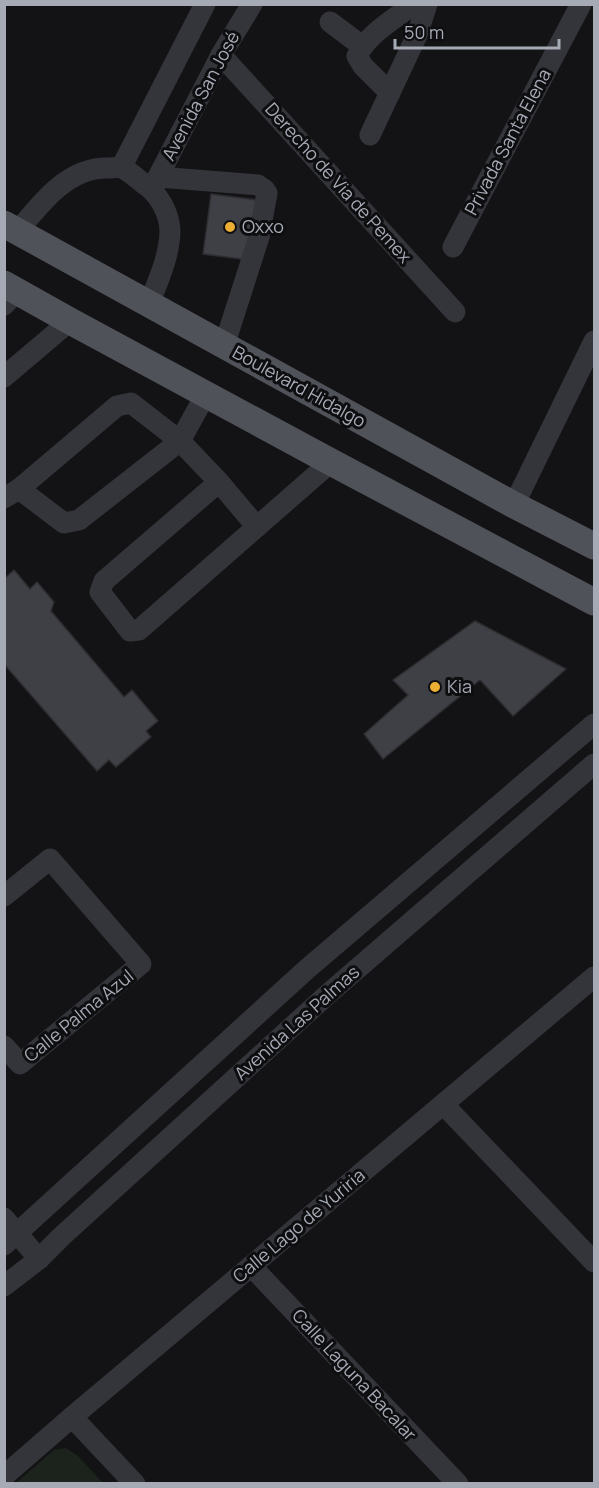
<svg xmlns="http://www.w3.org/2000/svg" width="599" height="1488" viewBox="0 0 599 1488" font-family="Manrope,sans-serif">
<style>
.green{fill:#1c231c}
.building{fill:#3f4045;stroke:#2d2d31;stroke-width:1.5}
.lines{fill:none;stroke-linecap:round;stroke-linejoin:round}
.minor{stroke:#34353a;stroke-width:21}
.major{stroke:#505259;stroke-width:27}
.poi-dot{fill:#edaf33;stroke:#0e0e10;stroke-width:2}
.labels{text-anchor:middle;stroke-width:6;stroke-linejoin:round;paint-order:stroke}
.street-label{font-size:18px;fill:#a5aab5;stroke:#0e0e10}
.poi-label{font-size:18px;fill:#a5aab5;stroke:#0e0e10;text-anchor:start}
</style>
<rect width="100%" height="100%" fill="#131315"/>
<!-- green -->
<polygon class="green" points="66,1448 78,1456 103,1483 16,1483 54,1450"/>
<!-- building -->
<g class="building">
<polygon points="211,194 257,200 249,260 203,254"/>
<polygon points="14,570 30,589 37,582 54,602 51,611 124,697 132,690 158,721 146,731 151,737 116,767 109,760 97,771 4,664 4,579"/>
<polygon points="475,621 566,669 513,716 480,680 383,759 364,734 408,695 393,680"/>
</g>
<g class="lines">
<!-- minor -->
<g class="minor">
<polyline points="330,22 362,46"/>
<polyline points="221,55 455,312"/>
<path d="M390,93L363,66L357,56C369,33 393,20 414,4"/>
<polyline points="370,135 417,35 427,4"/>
<polyline points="121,168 205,4"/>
<polyline points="158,177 258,185 265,190 267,193 259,237 224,346"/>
<polyline points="154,189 158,177 221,55 252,4"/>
<path d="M18,231C41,203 68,167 108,168C112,168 118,167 122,168C129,171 138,179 144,184C158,193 169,212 170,230C170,255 158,281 149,304"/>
<polyline points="453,247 581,4"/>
<polyline points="4,305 17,291"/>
<polyline points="4,377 70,321"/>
<polyline points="219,482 104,581 100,592 130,631 139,630 331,462"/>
<polyline points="19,489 64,523 79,520 180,441 206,394"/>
<polyline points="4,498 19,489 117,406 131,403 180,441 219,482 257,527"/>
<polyline points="514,505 594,341"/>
<polyline points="4,896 50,859 141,964 20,1064 4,1046"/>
<polyline points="443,1104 594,1262"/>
<polyline points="4,1218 39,1259"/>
<polyline points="4,1245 307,969 594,724"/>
<polyline points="251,1266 458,1484"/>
<polyline points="4,1286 39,1259 62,1236 328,994 594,764"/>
<polyline points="72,1417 135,1484"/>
<polyline points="4,1476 72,1417 594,977"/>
</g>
<!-- major -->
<g class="major">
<polyline points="4,224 514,505 594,546"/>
<polyline points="4,284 70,321 331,462 594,602"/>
</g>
</g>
<!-- markers -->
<g class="poi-dot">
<circle cx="230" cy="227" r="6"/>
<circle cx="435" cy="687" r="6"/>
</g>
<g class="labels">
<!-- street labels -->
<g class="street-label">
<text transform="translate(201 96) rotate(-62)" y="6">Avenida San José</text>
<text transform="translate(508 142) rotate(-62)" y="6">Privada Santa Elena</text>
<text transform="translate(338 183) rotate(48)" y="6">Derecho de Via de Pemex</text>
<text transform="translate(299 387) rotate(29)" y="6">Boulevard Hidalgo</text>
<text transform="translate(79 1016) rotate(-39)" y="6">Calle Palma Azul</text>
<text transform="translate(297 1023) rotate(-42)" y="6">Avenida Las Palmas</text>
<text transform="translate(299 1226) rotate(-40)" y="6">Calle Lago de Yuriria</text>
<text transform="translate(354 1375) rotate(47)" y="6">Calle Laguna Bacalar</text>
</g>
<!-- poi labels -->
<g class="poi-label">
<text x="242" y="233">Oxxo</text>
<text x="447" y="693">Kia</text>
</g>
</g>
<!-- border -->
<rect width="599" height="1488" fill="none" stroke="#a5aab5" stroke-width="12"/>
<!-- scale -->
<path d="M395 39v9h164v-9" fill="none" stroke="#a5aab5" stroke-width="3"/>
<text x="404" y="39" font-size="18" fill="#a5aab5" stroke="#0e0e10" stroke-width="4.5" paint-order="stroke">50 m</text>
</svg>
